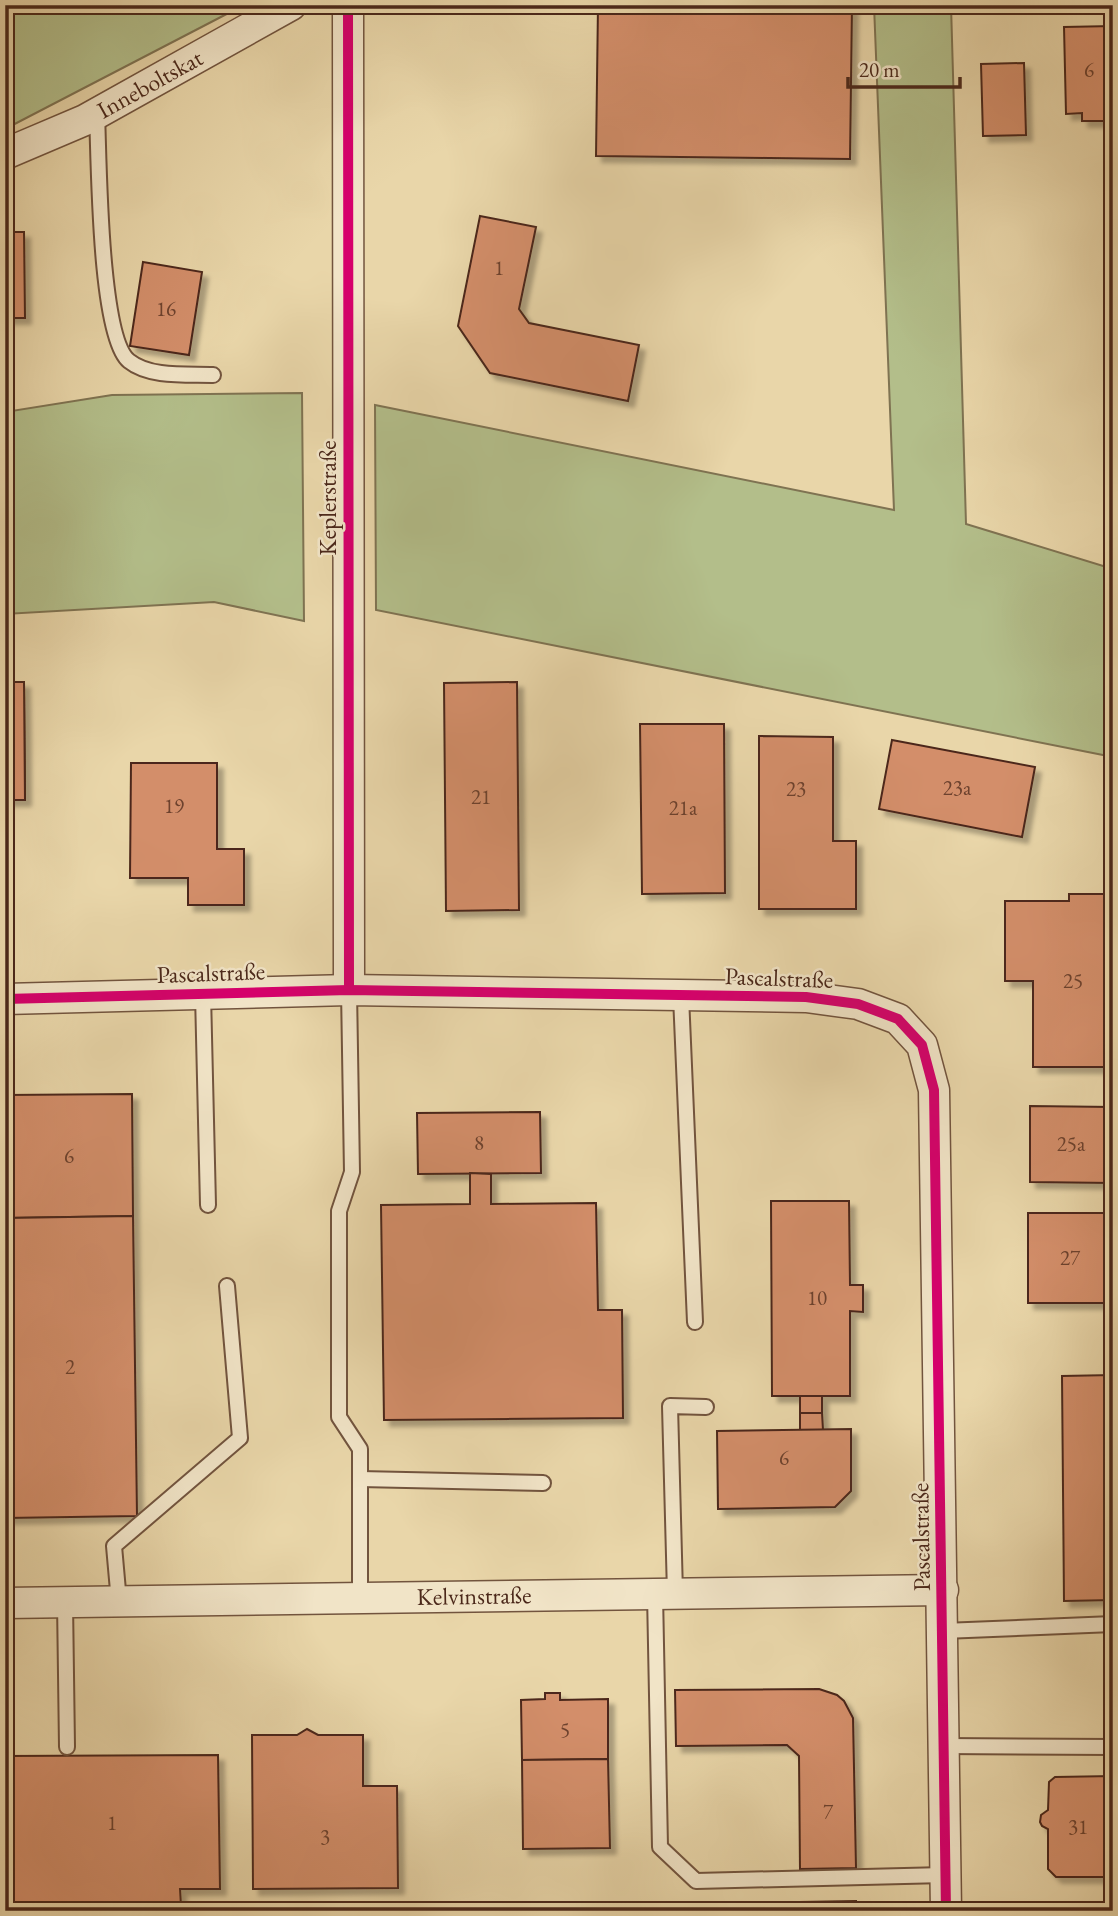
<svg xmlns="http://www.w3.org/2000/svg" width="1118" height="1916" viewBox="0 0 1118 1916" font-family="'EB Garamond',serif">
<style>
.green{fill:#b3be8a;stroke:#7f7352;stroke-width:2}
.building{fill:#d38e6a;stroke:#4b281a;stroke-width:2;filter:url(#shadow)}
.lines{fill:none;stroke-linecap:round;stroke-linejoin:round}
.service-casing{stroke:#72543e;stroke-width:18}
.minor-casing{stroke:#72543e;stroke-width:33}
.service{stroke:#f1e4c7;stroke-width:14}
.minor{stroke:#f1e4c7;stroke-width:30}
.cycleway-casing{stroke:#f1e4c7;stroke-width:15}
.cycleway{stroke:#d6006c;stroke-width:10}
.labels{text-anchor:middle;stroke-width:5;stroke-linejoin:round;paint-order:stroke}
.number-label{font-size:21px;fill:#6d422e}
.street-label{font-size:24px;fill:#4b281a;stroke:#f1e4c7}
</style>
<defs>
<filter id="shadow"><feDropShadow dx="6" dy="6" stdDeviation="2" flood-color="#0004"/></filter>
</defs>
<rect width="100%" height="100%" fill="#e9d6a9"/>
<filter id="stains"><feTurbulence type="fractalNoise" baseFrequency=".00286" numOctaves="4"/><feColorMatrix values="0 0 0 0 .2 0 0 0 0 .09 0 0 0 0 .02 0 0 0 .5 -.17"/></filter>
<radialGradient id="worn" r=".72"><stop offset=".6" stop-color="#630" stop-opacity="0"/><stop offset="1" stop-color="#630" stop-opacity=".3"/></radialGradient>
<!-- green -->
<g class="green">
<polygon points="31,5 244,5 5,129 5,17"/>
<polygon points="874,5 951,5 966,524 1113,569 1113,757 376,610 375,405 894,510"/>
<polygon points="302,393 304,621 214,602 5,614 5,412 112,395"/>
</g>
<!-- building -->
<g class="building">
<polygon points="598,5 852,5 850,159 596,156"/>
<polygon points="1113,26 1113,121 1082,121 1082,113 1066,114 1064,27"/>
<polygon points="1024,63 1026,135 983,136 981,64"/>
<polygon points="480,216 536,227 519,309 529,323 639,345 628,401 490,373 458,326"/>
<polygon points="5,232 24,232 25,318 5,318"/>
<polygon points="143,262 202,272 189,355 130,346"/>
<polygon points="5,682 24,682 25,800 5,800"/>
<polygon points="5,682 24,682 25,800 5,800"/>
<polygon points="517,682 519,910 446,911 444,683"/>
<polygon points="640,724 724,724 725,893 642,894"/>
<polygon points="759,736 833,737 833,841 856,841 856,909 759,909"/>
<polygon points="892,740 1035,767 1022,837 879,809"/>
<polygon points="131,763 217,763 217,849 244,849 244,905 188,905 188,878 130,878"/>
<polygon points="1069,894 1113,894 1113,1067 1033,1067 1033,981 1005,981 1005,901 1069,901"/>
<polygon points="132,1094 133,1216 5,1218 5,1095"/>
<polygon points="1030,1106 1113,1107 1113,1183 1030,1182"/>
<polygon points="540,1112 541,1173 418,1174 417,1113"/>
<polygon points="470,1173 491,1174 491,1204 596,1203 598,1310 622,1310 623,1418 384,1420 381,1205 470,1204"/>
<polygon points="771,1201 849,1201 850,1285 863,1285 863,1312 850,1311 850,1396 772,1396"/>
<rect x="1028" y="1213" width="85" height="90"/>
<polygon points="133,1216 137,1516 5,1518 5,1218"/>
<polygon points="1113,1375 1113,1600 1064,1601 1062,1376"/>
<rect x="800" y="1396" width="22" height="17"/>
<polygon points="800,1413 822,1413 823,1430 800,1430"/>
<polygon points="851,1429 851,1491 835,1507 718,1509 717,1431"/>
<polygon points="819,1689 837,1695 844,1701 853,1718 856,1868 800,1869 799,1756 787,1745 676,1746 675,1690"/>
<polygon points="545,1693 560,1693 560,1700 608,1699 608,1759 522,1760 521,1700 545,1699"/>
<polygon points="307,1729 318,1735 363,1735 363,1786 397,1786 398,1888 253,1889 252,1735 297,1735"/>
<polygon points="218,1755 220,1889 180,1889 181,1906 5,1907 5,1756"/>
<polygon points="608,1759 610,1848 523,1849 522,1760"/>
<polygon points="1113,1776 1113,1877 1056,1877 1048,1869 1048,1829 1042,1826 1040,1822 1041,1815 1048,1810 1049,1782 1055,1777"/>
<polygon points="856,1901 856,1911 800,1911 800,1902"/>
<polygon points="800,1902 800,1911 645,1911 645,1903"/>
<polygon points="136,1906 136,1911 34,1911 34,1907"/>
</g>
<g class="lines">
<!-- service casing -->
<g class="service-casing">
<g id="service">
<path d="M97,114C99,157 99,337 129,361C150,378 188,374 213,375"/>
<polyline points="349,990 352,1172 339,1211 339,1417 360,1449 360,1598"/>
<polyline points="203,994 208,1205"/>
<polyline points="681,996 695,1322"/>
<polyline points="360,1479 543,1483"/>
<polyline points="675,1593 670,1406 706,1407"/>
<polyline points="655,1594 660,1847 696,1881 945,1875"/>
<polyline points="65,1602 67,1747"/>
<polyline points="119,1602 114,1546 240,1438 227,1286"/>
<polyline points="943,1631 1113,1624"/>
<polyline points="942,1746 1113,1747"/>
</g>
</g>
<!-- minor casing -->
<g class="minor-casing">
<g id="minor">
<polyline points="348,5 349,990"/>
<polyline points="5,154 85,120 291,5"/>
<path d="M5,999L349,990L806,997L858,1004L898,1019L922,1045L934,1090C937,1364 943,1637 946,1911"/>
<polyline points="5,1603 943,1590"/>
</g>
</g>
<!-- service -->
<use href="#service" class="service"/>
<!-- minor -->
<use href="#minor" class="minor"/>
<!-- cycleway casing -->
<g class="cycleway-casing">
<g id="cycleway">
<polyline points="348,5 349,990"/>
<path d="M5,999L349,990L806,997L858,1004L898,1019L922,1045L934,1090C937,1364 943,1637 946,1911"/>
</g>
</g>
<!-- cycleway -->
<use href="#cycleway" class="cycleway"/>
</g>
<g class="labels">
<!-- number labels -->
<g class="number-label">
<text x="1089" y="77">6</text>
<text x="499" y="275">1</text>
<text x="166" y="316">16</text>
<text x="957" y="795">23a</text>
<text x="796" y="796">23</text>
<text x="481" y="804">21</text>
<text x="174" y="813">19</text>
<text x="683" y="815">21a</text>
<text x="1073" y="988">25</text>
<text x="479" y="1150">8</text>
<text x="1071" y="1151">25a</text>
<text x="69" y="1163">6</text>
<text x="1070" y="1265">27</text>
<text x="817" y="1305">10</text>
<text x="70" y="1374">2</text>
<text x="784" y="1465">6</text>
<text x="565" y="1737">5</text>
<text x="828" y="1819">7</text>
<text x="112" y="1830">1</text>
<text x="1078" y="1834">31</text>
<text x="325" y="1844">3</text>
</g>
<!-- street labels -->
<g class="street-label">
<text transform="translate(150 84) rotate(-29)" y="8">Inneboltskat</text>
<text transform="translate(328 498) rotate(-90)" y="8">Keplerstraße</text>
<text transform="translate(211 973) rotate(-2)" y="8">Pascalstraße</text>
<text transform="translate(779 978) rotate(2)" y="8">Pascalstraße</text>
<text transform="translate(921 1537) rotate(-91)" y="8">Pascalstraße</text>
<text transform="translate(474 1596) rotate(-1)" y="8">Kelvinstraße</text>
</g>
</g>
<!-- margin -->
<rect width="1118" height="1916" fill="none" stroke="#e9d6a9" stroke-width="28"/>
<rect x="7" y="7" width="1104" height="1902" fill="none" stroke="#4b281a" stroke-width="3.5"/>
<rect x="14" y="14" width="1090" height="1888" fill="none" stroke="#4b281a" stroke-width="2"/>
<!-- scale -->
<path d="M848 77v10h112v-10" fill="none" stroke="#4b281a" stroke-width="3.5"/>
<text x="859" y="77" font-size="21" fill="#4b281a" stroke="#f1e4c7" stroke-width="5" paint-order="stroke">20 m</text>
<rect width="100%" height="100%" filter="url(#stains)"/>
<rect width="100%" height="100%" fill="url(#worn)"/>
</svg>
